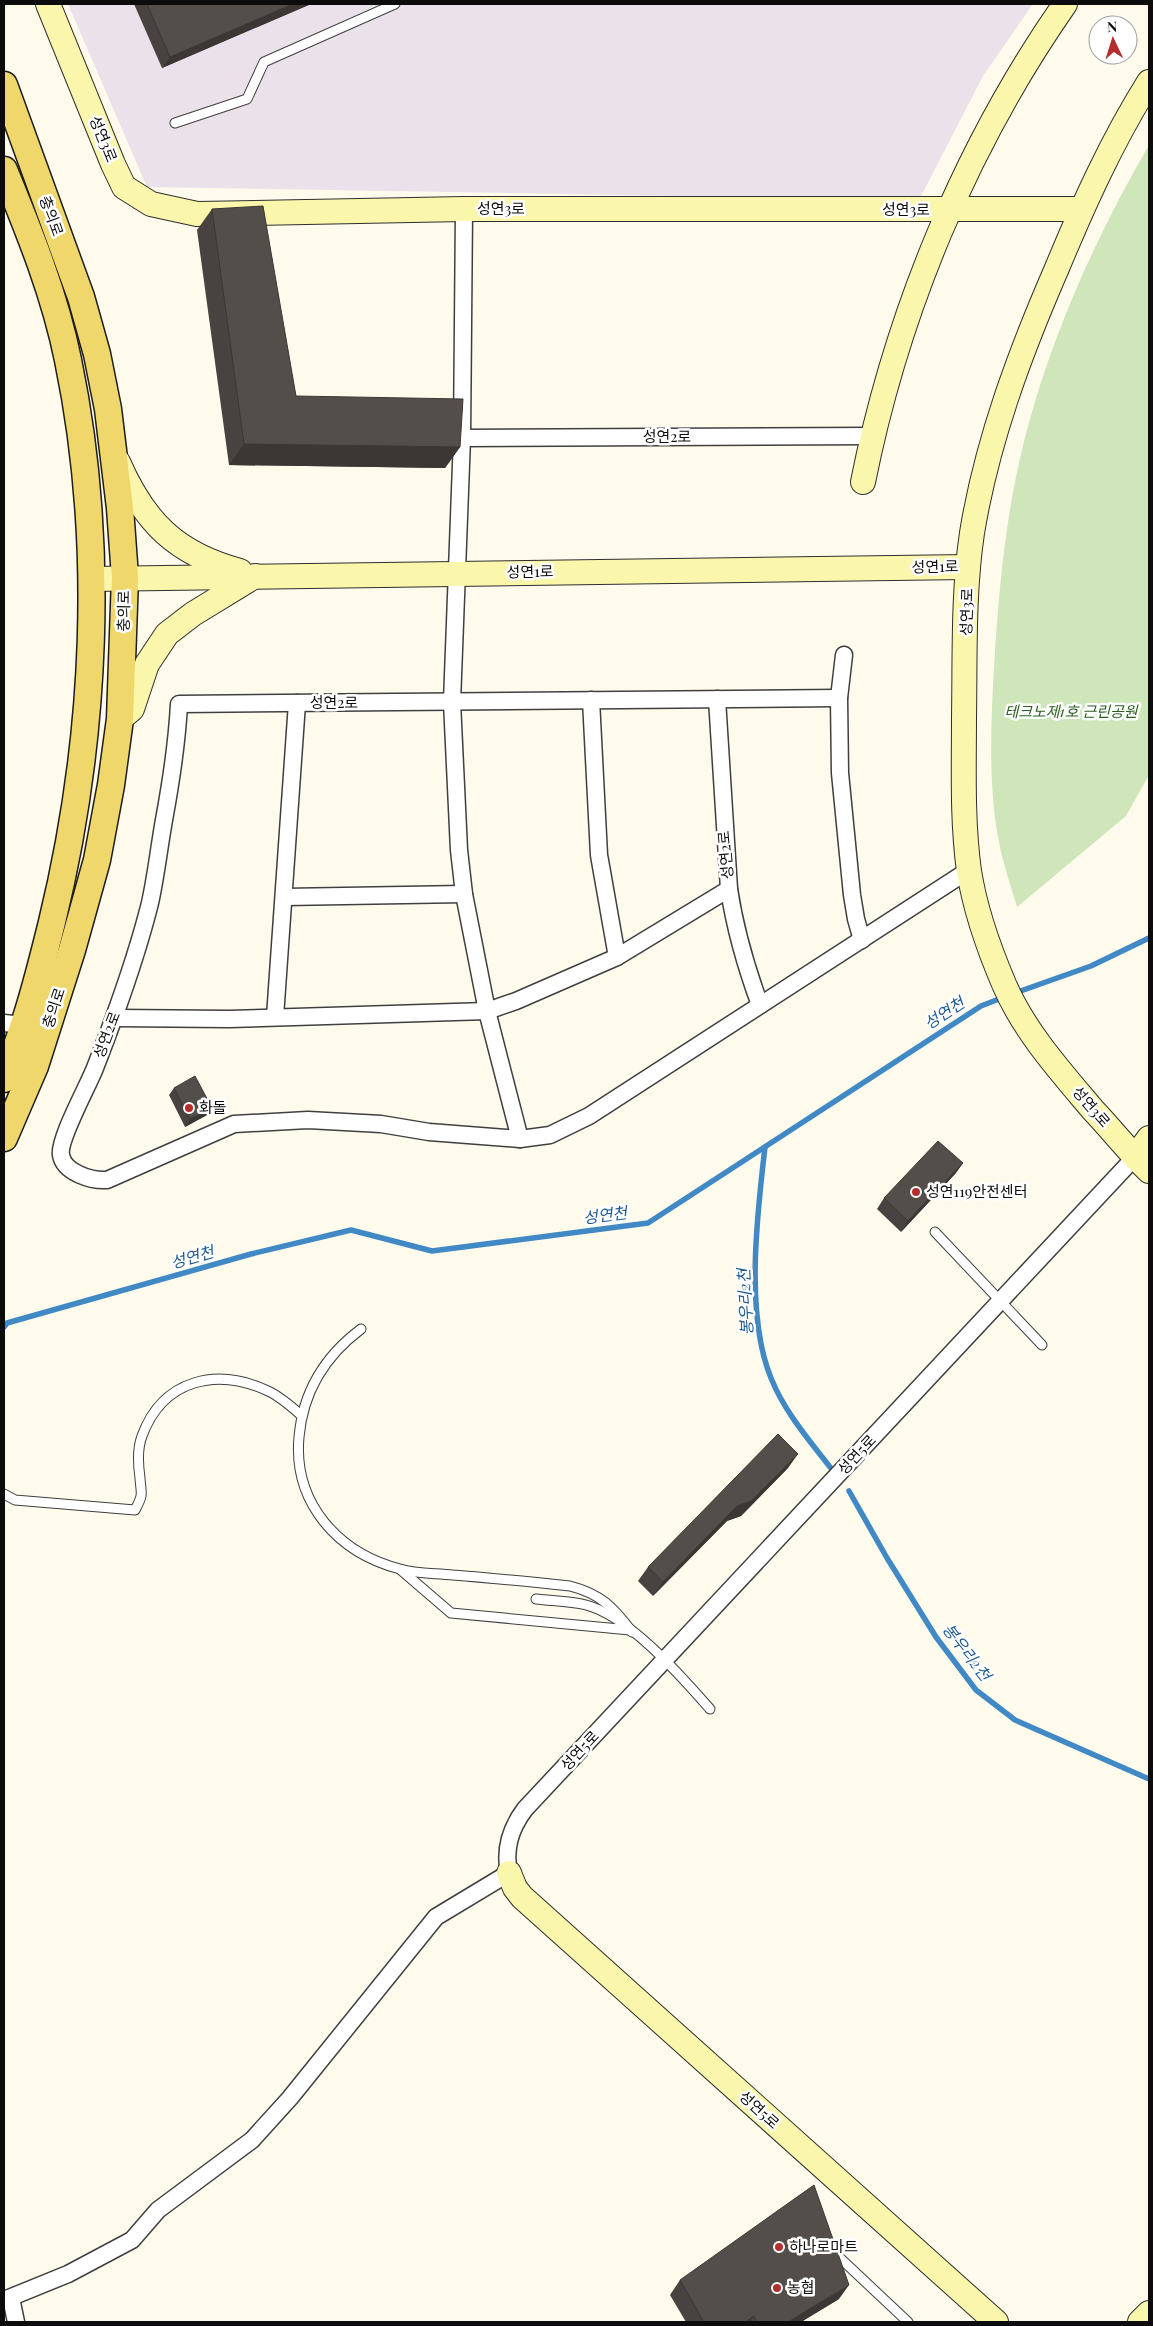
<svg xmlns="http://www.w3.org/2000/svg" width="1153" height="2326" viewBox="0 0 1153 2326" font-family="'Playfair Display','Noto Sans KR',serif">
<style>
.industrial{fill:#eae1eb}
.green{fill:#cee6b9}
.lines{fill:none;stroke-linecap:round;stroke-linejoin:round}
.stream{stroke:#4089c5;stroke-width:5.5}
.lane-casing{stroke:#3f3f3f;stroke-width:11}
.street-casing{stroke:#3f3f3f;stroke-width:19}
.secondary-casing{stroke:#2e2e2e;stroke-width:26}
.primary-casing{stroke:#1d1d1d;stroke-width:29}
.lane{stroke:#fff;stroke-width:9}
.street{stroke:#fff;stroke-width:16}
.secondary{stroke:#faf6ac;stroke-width:24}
.primary{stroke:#f0d76b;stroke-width:26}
.wall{fill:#484340}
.shaded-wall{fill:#3b3734}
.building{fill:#544e4a;stroke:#3b3734}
.poi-dot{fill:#b42e2d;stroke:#fff;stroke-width:2}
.labels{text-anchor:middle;stroke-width:5;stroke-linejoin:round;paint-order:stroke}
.street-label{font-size:15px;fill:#0c0c0c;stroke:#fff}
.park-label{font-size:15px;font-style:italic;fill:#2b6021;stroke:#fff}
.poi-label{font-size:15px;fill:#0c0c0c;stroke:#fff;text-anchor:start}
.water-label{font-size:16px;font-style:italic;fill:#1e5b96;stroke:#fff}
</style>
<rect width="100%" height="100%" fill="#fefbed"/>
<!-- industrial -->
<polygon class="industrial" points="68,4 1033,4 983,76 919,200 147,187"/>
<!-- green -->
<path class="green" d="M1149,145V775L1126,816L1017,907C1011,886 1003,864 999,842C988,788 991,722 994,667C999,584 1007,499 1030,419C1057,323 1099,231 1149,145Z"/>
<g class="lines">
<!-- stream -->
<g class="stream">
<polyline points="1015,993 1091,966 1149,938"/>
<path d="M765,1147C757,1215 745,1315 771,1378C784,1411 809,1440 830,1467"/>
<polyline points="4,1327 7,1323 251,1254 351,1230 432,1251 648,1223 981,1006 1004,997"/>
<polyline points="849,1491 887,1558 936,1637 976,1690 1015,1720 1149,1779"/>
</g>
<!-- lane casing -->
<g class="lane-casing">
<g id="lane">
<polyline points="175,123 247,99 264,62 395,4"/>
<polyline points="935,1232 1042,1345"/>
<path d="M361,1329C325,1356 303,1391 299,1437C293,1503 338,1553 400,1569C416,1574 436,1573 453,1575C492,1578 531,1582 570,1586C601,1594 613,1607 632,1632"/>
<path d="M4,1494L15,1500L135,1510C137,1506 140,1501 141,1496C142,1491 140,1483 140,1478C138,1464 137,1449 142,1436C163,1379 217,1367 268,1391C281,1397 292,1407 302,1416"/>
<polyline points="401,1570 451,1613 630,1630"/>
<path d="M536,1599C553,1601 570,1601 586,1605C629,1616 681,1676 710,1709"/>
<polyline points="840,2258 908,2322"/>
</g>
</g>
<!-- street casing -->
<g class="street-casing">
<g id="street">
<polyline points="464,209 462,438 452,702 459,850 464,894 487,1011 520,1139"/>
<polyline points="462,438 872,436"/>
<polyline points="844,655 839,698 840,773 852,895 856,919 862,940"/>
<path d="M839,698L179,704C177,743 171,782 164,820C159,848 156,876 150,903C136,959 116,1014 95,1068C88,1086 58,1140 61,1155C64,1173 92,1181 107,1180L234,1124L308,1120L381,1124L429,1132L520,1139L550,1135L589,1116L969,870"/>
<path d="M717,699L729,889C735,929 746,967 760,1005"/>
<polyline points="591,700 599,855 617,957"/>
<polyline points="284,897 464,894"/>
<polyline points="275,1017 297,703"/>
<polyline points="115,1018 229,1019 487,1011 516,1001 617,957 729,889"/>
<polyline points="4,1023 23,1025"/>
<polyline points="11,2298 16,2322"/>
<path d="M4,2300L68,2274L132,2240L158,2210L252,2140L290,2098L436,1917L509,1873C504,1849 510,1829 525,1809L1135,1157"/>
</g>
</g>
<!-- secondary casing -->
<g class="secondary-casing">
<g id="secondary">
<polyline points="48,4 113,164 124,187 151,204 197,214 464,209 1082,209"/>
<path d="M1149,82C1112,141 1084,203 1057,268C1020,353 987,441 972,533C963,593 965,656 964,717C964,768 962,820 969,871C975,909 989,949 1004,984C1024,1031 1060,1071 1093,1110C1112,1130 1129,1152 1149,1171"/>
<path d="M118,462C144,522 176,554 240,571"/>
<path d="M863,482C897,312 966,146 1065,4"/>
<polyline points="91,579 968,567"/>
<polyline points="120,719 132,709 147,664 167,634 193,614 255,576"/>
<polyline points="1135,1157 1149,1138"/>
<polyline points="509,1873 515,1888 522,1897 996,2322"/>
<polyline points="1140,2322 1149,2313"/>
</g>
</g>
<!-- primary casing -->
<g class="primary-casing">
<g id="primary">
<polyline points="4,85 81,297 97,354 108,409 120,508 125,577 120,719 111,785 97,860 72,950 35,1066 4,1138"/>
<path d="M4,170C29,231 55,295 68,360C106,544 96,741 52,922C39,975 25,1029 4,1079"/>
</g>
</g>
<!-- lane -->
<use href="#lane" class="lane"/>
<!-- street -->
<use href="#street" class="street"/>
<!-- secondary -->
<use href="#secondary" class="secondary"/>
<!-- primary -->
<use href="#primary" class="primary"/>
</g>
<!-- wall -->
<g class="wall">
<polygon points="134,4 311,4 162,68"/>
<polygon points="212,209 296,396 460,447 445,468 229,465 197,230"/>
<polygon points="174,1088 212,1108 207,1115 185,1127 169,1095"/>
<polygon points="963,1163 955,1174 901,1232 877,1209 884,1198"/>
<polygon points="788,1468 741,1516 727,1521 653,1596 638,1581 648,1567"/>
<polygon points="680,2280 839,2299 801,2322 686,2322 670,2295"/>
</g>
<!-- shaded-wall -->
<g class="shaded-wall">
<polygon points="293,4 311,4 162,68 170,57"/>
<polygon points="244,444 460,447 445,468 229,465"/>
<polygon points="212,1108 207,1115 185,1127 190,1119"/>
<polygon points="963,1163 955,1174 901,1232 908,1221"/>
<polygon points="798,1454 788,1468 741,1516 727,1521 653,1596 663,1582 737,1506"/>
<polygon points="849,2285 839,2299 801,2322 788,2322"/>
<polygon points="754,2316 750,2322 745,2322"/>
</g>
<!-- building -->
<g class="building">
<polygon points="147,4 293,4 170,57"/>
<polygon points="263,206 296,396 463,399 460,447 244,444 212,209"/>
<polygon points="195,1076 212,1108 190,1119 174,1088"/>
<polygon points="938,1141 963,1163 908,1221 884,1198"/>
<polygon points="778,1434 798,1454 751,1501 737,1506 663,1582 648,1567"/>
<polygon points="814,2185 849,2285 788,2322 757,2322 754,2316 745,2322 704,2322 680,2280"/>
</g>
<!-- markers -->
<g class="poi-dot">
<circle cx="189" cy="1108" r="5"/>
<circle cx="916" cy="1192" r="5"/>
<circle cx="779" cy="2247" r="5"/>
<circle cx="777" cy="2288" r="5"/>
</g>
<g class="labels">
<!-- street labels -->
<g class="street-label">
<text transform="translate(103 139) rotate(68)" y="5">성연3로</text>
<text x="501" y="214">성연3로</text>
<text x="906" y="215">성연3로</text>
<text transform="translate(51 216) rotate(70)" y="5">충의로</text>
<text x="667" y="442">성연2로</text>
<text transform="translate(935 567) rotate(-1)" y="5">성연1로</text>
<text transform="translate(530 572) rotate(-1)" y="5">성연1로</text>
<text transform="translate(124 611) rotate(-89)" y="5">충의로</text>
<text transform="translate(967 612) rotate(-88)" y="5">성연3로</text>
<text x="334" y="708">성연2로</text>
<text transform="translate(726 855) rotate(-95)" y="5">성연2로</text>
<text transform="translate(54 1008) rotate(-72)" y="5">충의로</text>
<text transform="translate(107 1035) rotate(-69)" y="5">성연2로</text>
<text transform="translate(1091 1107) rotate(49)" y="5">성연3로</text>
<text transform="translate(857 1455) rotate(-47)" y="5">성연5로</text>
<text transform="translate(580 1751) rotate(-47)" y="5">성연5로</text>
<text transform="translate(759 2110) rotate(42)" y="5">성연5로</text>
</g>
<!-- park labels -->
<g class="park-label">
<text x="1071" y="717">테크노제1호 근린공원</text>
</g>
<!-- poi labels -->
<g class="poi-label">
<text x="199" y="1113">화돌</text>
<text x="926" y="1197">성연119안전센터</text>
<text x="789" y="2252">하나로마트</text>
<text x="787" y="2293">농협</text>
</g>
<!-- water labels -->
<g class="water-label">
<text transform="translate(944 1013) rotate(-33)" y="6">성연천</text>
<text transform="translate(605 1215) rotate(-7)" y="6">성연천</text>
<text transform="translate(192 1257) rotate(-16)" y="6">성연천</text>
<text transform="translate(745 1302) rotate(-93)" y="6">봉우리2천</text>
<text transform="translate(967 1652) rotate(52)" y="6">봉우리2천</text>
</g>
</g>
<!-- border -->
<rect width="1153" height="2326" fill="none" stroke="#0c0c0c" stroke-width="10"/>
<!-- north arrow -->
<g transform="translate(1113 40) rotate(356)"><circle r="24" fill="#ffffff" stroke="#9e9e9e"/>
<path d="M0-4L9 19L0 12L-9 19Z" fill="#b42e2d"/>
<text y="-8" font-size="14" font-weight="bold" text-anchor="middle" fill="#0c0c0c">N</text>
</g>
</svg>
